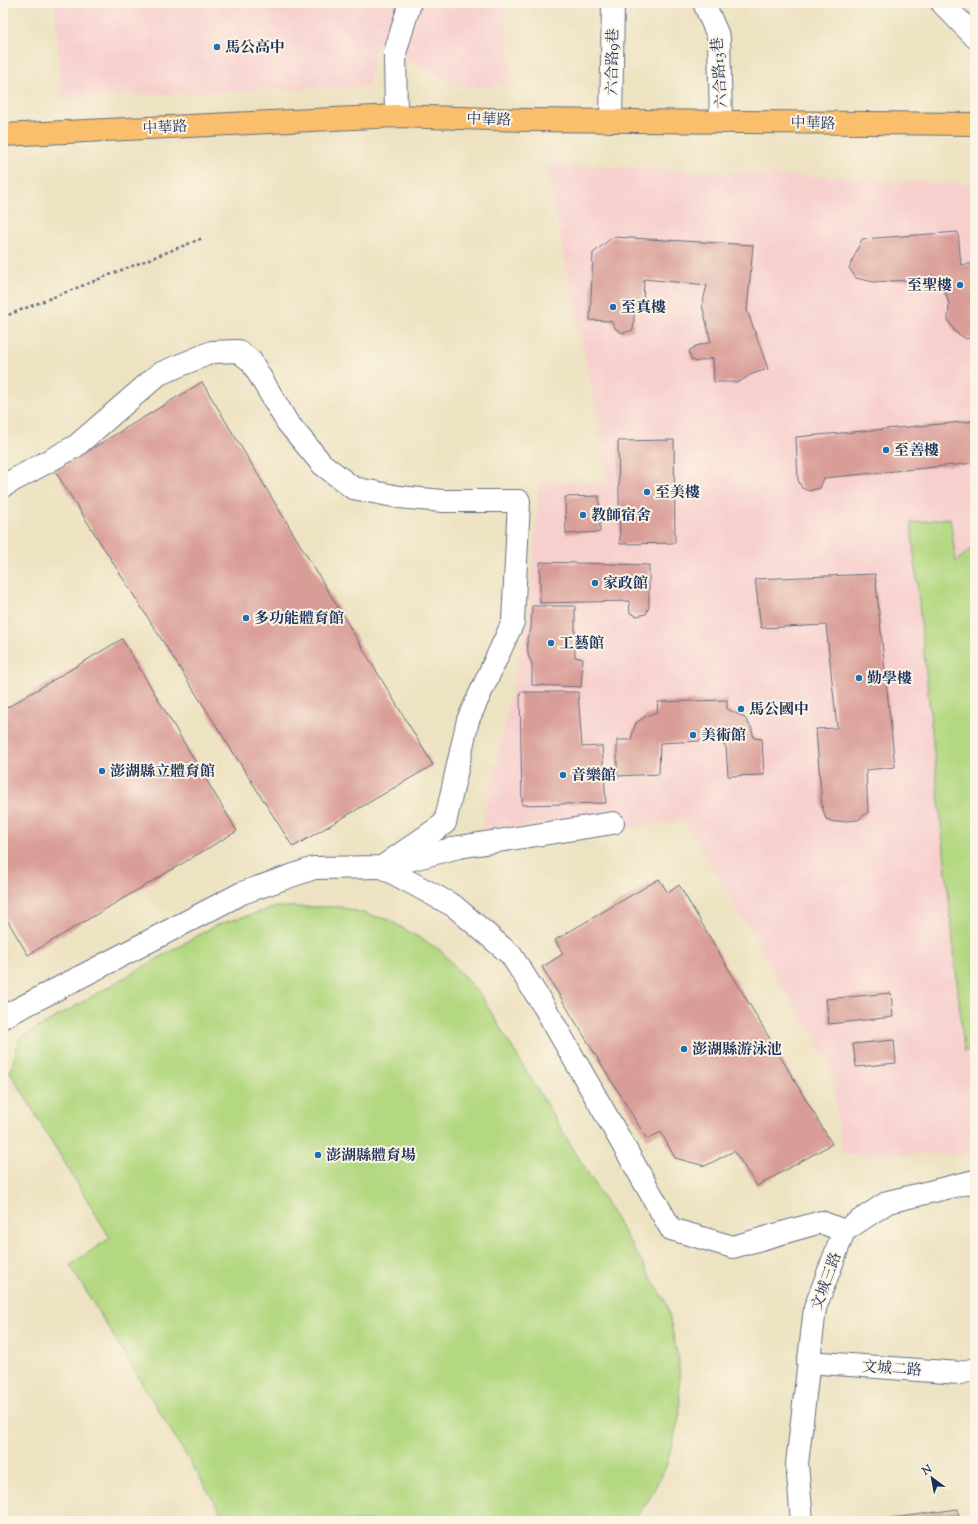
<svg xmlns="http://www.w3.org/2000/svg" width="978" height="1524" viewBox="0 0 978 1524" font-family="'Sorts Mill Goudy','Noto Serif TC',serif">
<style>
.built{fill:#f7d0ce}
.green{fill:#b3d881;stroke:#678470}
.building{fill:#d99d97}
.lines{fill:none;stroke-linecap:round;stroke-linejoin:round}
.minor-casing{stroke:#646e81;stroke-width:24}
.major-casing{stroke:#646e81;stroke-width:24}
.path{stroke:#646e81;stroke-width:2.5;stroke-dasharray:3 3;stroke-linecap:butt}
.minor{stroke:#fff;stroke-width:22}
.major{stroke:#f9bf6d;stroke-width:22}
.poi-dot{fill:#1f6fb2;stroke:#fcf5e5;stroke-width:1.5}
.labels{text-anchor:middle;stroke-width:4;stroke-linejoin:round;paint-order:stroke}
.poi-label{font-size:15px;font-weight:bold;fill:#1b2f5e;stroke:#fcf5e5;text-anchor:start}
.street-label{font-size:15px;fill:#1b2f5e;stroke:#fcf5e5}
</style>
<rect width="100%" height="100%" fill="#fcf5e5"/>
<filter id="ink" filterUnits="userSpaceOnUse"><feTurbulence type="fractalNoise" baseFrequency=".025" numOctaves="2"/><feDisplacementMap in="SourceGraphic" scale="8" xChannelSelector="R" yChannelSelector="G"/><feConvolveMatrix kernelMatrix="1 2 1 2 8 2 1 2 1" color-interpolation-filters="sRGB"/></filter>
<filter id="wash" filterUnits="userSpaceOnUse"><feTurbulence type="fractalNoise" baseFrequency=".012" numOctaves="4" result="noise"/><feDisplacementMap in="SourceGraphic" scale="16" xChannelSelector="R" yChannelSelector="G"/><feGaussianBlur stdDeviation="0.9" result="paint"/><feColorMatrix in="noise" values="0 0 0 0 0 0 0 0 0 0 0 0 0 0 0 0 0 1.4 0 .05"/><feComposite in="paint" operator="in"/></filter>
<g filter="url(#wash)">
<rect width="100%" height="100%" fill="#ede2c1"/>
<!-- built -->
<g class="built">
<polygon points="55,3 504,3 512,86 459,87 395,53 377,41 368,86 61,98"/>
<polygon points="545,164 975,184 975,1154 842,1155 832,1069 684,820 613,832 612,812 481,833 530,606 539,484 608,482 593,392"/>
</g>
<!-- green -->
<g class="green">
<polygon points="950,518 956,562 975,545 975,1049 964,1051 911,523"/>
<polygon points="277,907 340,907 389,920 440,950 481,996 667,1304 679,1363 680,1414 666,1467 646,1504 632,1521 268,1521 264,1514 253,1521 226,1521 70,1265 110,1238 10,1072 20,1038 216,925"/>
</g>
<g id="blocks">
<!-- building -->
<g class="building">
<polygon points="958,232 961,265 975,263 975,337 966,339 955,332 948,320 949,304 944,288 948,278 874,282 856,278 849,268 862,239"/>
<polygon points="613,237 753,245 747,310 768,369 752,374 739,382 714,382 713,358 696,362 691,359 689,351 696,346 711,342 702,305 707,285 644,279 643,304 635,305 633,330 623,333 616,329 611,321 590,320 593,253"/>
<polygon points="202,382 433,765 293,847 55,471"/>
<polygon points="975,421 975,463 824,478 820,488 809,491 802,488 798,480 796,437"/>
<polygon points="674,440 675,543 620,544 618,441"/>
<polygon points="599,496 600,532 566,534 565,497"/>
<polygon points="540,562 649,565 649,607 646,614 637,616 630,613 629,601 540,603"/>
<polygon points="875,574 895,767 866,770 868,812 858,820 834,822 826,819 822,806 816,729 837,728 826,625 761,628 755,579"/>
<polygon points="532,606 575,606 575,657 583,659 581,687 532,685 532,664 528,655 527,638 531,630"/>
<polygon points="122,639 237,831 28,955 3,913 3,710"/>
<polygon points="520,692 578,692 582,747 602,746 606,803 522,805"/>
<polygon points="727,700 727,709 744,717 751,727 754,738 762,739 764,775 728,776 726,747 720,740 660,743 659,774 617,776 617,740 631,740 633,731 636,723 646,716 657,712 658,702"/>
<polygon points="659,879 668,893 679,885 832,1144 757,1186 734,1151 705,1166 675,1158 661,1132 647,1139 542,967 563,954 555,940"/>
<polygon points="891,993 893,1017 829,1024 826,999"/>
<polygon points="894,1040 896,1063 856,1067 853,1044"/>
<polygon points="958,1509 959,1521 879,1521 879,1520"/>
</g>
</g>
</g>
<g filter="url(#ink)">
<use href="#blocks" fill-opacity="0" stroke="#646e81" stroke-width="1"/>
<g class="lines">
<!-- minor casing -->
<g class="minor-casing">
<g id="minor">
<polyline points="704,3 719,38 721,122"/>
<polyline points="942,3 975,37"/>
<polyline points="396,116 395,53 410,3"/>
<polyline points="611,121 613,3"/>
<polyline points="3,486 76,446 159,374 212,352 238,351 251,361 287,422 322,464 353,488 399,497 443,501 519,501 513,622 468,720 445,823 382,867 454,906 511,955 545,1008 671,1229 733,1247 821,1222 844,1231"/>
<polyline points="3,1017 242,893 314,868 382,867 459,847 613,823"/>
<polyline points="808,1362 960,1373 975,1369"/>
<polyline points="802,1521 797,1464 815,1308 844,1231 888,1202 975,1181"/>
</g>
</g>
<!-- major casing -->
<g class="major-casing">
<polyline id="major" points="3,135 396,116 526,120 975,124"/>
</g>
<!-- path -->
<polyline class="path" points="3,317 203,238"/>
<!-- minor -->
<use href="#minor" class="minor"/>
<!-- major -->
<use href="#major" class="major"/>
</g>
</g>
<!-- markers -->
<g class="poi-dot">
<circle cx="217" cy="47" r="4"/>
<circle cx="960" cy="285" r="4"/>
<circle cx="613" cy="307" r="4"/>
<circle cx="886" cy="450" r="4"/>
<circle cx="647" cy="492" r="4"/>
<circle cx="583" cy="515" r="4"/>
<circle cx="595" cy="583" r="4"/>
<circle cx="246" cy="618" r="4"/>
<circle cx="551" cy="643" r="4"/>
<circle cx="859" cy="678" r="4"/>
<circle cx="741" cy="709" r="4"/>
<circle cx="693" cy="735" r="4"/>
<circle cx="102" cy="771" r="4"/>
<circle cx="563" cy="775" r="4"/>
<circle cx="684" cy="1049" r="4"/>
<circle cx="318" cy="1155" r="4"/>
</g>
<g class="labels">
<!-- poi labels -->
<g class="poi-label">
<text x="225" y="52">馬公高中</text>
<text x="952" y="290" text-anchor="end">至聖樓</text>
<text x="621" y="312">至真樓</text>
<text x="894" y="455">至善樓</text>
<text x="655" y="497">至美樓</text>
<text x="591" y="520">教師宿舍</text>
<text x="603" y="588">家政館</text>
<text x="254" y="623">多功能體育館</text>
<text x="559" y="648">工藝館</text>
<text x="867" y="683">勤學樓</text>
<text x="749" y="714">馬公國中</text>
<text x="701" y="740">美術館</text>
<text x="110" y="776">澎湖縣立體育館</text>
<text x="571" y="780">音樂館</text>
<text x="692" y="1054">澎湖縣游泳池</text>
<text x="326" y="1160">澎湖縣體育場</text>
</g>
<!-- street labels -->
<g class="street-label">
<text transform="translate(612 62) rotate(-89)" y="5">六合路9巷</text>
<text transform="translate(719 73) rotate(-94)" y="5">六合路13巷</text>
<text transform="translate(489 119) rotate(2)" y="5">中華路</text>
<text transform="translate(813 123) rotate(1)" y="5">中華路</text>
<text transform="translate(165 127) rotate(-3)" y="5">中華路</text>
<text transform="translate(826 1281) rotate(-70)" y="5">文城三路</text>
<text transform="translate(892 1368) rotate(4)" y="5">文城二路</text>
</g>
</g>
<!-- margin -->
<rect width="978" height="1524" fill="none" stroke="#fcf5e5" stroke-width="16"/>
<!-- north arrow -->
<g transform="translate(932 1478) rotate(328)" stroke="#fcf5e5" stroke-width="3" paint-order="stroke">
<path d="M0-3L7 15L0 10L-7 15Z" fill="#1b2f5e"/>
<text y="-6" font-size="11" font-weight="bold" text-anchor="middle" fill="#1b2f5e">N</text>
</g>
</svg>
